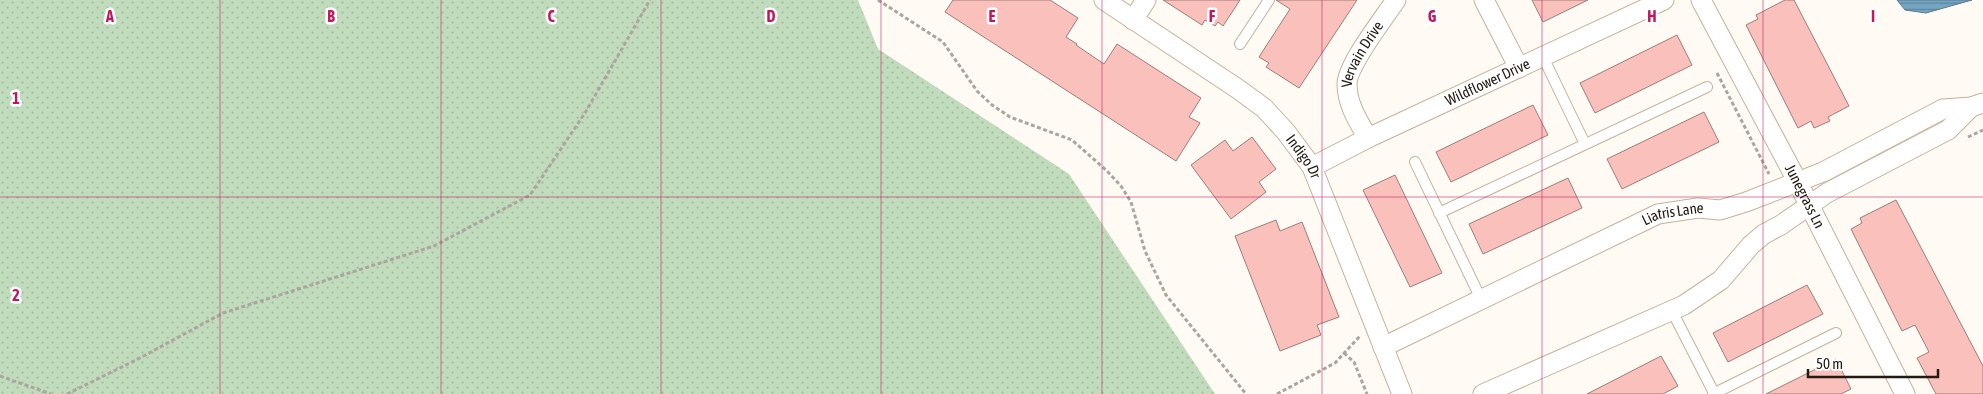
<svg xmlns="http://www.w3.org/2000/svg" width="1983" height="394" viewBox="0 0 1983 394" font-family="'Asap Condensed',sans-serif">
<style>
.grass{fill:url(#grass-dots)}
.water{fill:url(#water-rules);stroke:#5c7b8d}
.building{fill:#fac0bb;stroke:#9f7c78}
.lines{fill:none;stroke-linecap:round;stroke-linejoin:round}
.service-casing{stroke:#c9b098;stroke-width:12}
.minor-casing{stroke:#c9b098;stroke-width:21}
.path{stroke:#aca59e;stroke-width:3;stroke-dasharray:4 2.5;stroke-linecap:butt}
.service{stroke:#fff;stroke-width:10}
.minor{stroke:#fff;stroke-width:19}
.grid{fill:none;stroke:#c2185b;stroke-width:1;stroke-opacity:0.55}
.labels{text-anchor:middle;stroke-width:5;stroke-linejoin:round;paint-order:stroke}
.street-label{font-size:15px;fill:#231a11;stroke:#fff}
.grid-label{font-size:16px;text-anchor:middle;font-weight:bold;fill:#c2185b;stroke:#fff;stroke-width:5;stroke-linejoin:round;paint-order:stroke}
</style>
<defs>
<pattern id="grass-dots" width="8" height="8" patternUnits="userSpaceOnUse" patternTransform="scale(1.25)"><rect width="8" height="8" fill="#c1dcbc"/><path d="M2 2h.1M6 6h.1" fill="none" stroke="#a6bca1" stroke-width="1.8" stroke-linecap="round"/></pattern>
<pattern id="water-rules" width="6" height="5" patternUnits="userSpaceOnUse" patternTransform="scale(1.25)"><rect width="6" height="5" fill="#74a5c2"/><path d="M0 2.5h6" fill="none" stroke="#5f869c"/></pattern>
</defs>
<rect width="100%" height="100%" fill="#fffaf4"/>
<!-- grass -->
<polygon class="grass" points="0,0 858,0 878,49 1069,174 1215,394 0,394"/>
<!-- water -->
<polygon class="water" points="1897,0 1972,0 1926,13 1905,10"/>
<!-- building -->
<g class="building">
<polygon points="953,0 1050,0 1078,18 1066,37 1077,44 1076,45 1104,64 1117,44 1201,98 1189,117 1200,123 1176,161 945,12"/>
<polygon points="1163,0 1240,0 1223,26 1218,22 1215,26 1205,20 1202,25"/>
<polygon points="1276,0 1357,0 1299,88 1266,67 1269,63 1259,57 1290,9"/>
<polygon points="1532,0 1588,0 1543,22"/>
<polygon points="1785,0 1794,0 1849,106 1828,117 1830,121 1814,128 1811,121 1798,128 1746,25 1758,19 1756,15"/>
<polygon points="1677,35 1692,65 1595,113 1580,83"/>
<polygon points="1533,105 1548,135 1451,182 1436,152"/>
<polygon points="1704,112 1719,142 1622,189 1607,159"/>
<polygon points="1252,137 1276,169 1259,182 1266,192 1231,219 1191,165 1225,140 1233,151"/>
<polygon points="1395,175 1442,273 1410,287 1363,190"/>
<polygon points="1568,178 1582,208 1483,254 1469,224"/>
<polygon points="1896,200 1983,366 1983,394 1936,394 1917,358 1929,352 1915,325 1902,331 1851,229 1862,223 1860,218"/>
<polygon points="1276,220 1280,231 1302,222 1339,317 1317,325 1321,335 1280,351 1235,236"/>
<polygon points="1807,285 1823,314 1728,362 1713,333"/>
<polygon points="1661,356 1678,386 1663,394 1587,394"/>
<polygon points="1836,359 1851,389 1841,394 1766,394"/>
</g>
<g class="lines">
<!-- service casing -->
<g class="service-casing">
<g id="service">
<polyline points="1240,44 1269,0"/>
<polyline points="1543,57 1585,144"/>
<polyline points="1415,162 1481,299"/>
<polyline points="1439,213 1707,87"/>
<polyline points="1671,309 1714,393"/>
<polyline points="1713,394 1836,333"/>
</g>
</g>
<!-- minor casing -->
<g class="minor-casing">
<g id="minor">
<path id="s1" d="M1104,0L1238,89L1264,108L1286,132L1312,167L1402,394"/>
<polyline points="1484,0 1519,68"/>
<path id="s2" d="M1701,0L1794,175L1905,394"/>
<polyline points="1133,20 1146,0"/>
<path id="s3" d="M1368,138C1358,121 1347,104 1347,84C1347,65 1384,18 1396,0"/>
<path id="s4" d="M1312,167L1368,138L1664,0"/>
<path id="s5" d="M1383,347L1658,214L1698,208L1720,210L1746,202L1823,172L1943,109L1971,107L1983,103"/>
<polyline points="1483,394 1684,305 1721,280 1751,245 1764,234 1781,225 1827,193 1948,130 1971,107"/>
</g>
</g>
<!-- path -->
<g class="path">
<polyline points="878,0 943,42 977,91 992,105 1010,117 1072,140 1106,170 1121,186 1131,202 1145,251 1166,295 1246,394"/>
<polyline points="1717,73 1769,174"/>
<polyline points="1968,137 1983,130"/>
<polyline points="1344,353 1354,362 1367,394"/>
<polyline points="0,376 51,394"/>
<polyline points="67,394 138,359 223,313 434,246 530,195 585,113 650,0"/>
<polyline points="1277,394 1335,363 1360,336"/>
</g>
<!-- service -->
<use href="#service" class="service"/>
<!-- minor -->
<use href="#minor" class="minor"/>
</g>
<!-- grid -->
<path class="grid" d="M220,0V394M441,0V394M661,0V394M881,0V394M1102,0V394M1322,0V394M1542,0V394M1763,0V394M0,197H1983"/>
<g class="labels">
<!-- street labels -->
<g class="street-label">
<text dy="5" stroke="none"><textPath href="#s3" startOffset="92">Vervain Drive</textPath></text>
<text dy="5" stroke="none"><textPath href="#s4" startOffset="195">Wildflower Drive</textPath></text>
<text dy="5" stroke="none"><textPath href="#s1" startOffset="256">Indigo Dr</textPath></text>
<text dy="5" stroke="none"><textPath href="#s2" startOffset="222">Junegrass Ln</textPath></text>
<text dy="5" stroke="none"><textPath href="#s5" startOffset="320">Liatris Lane</textPath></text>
</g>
</g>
<g class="grid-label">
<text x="110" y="22">A</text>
<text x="331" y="22">B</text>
<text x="551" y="22">C</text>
<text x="771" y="22">D</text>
<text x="992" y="22">E</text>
<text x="1212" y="22">F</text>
<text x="1432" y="22">G</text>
<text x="1652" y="22">H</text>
<text x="1873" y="22">I</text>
<text x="16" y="104">1</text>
<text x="16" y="301">2</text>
</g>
<!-- scale -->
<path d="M1808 369v8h130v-8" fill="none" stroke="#231a11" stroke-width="2.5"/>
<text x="1816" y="369" font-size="15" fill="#231a11" stroke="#ffffff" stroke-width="4" paint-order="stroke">50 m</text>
</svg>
